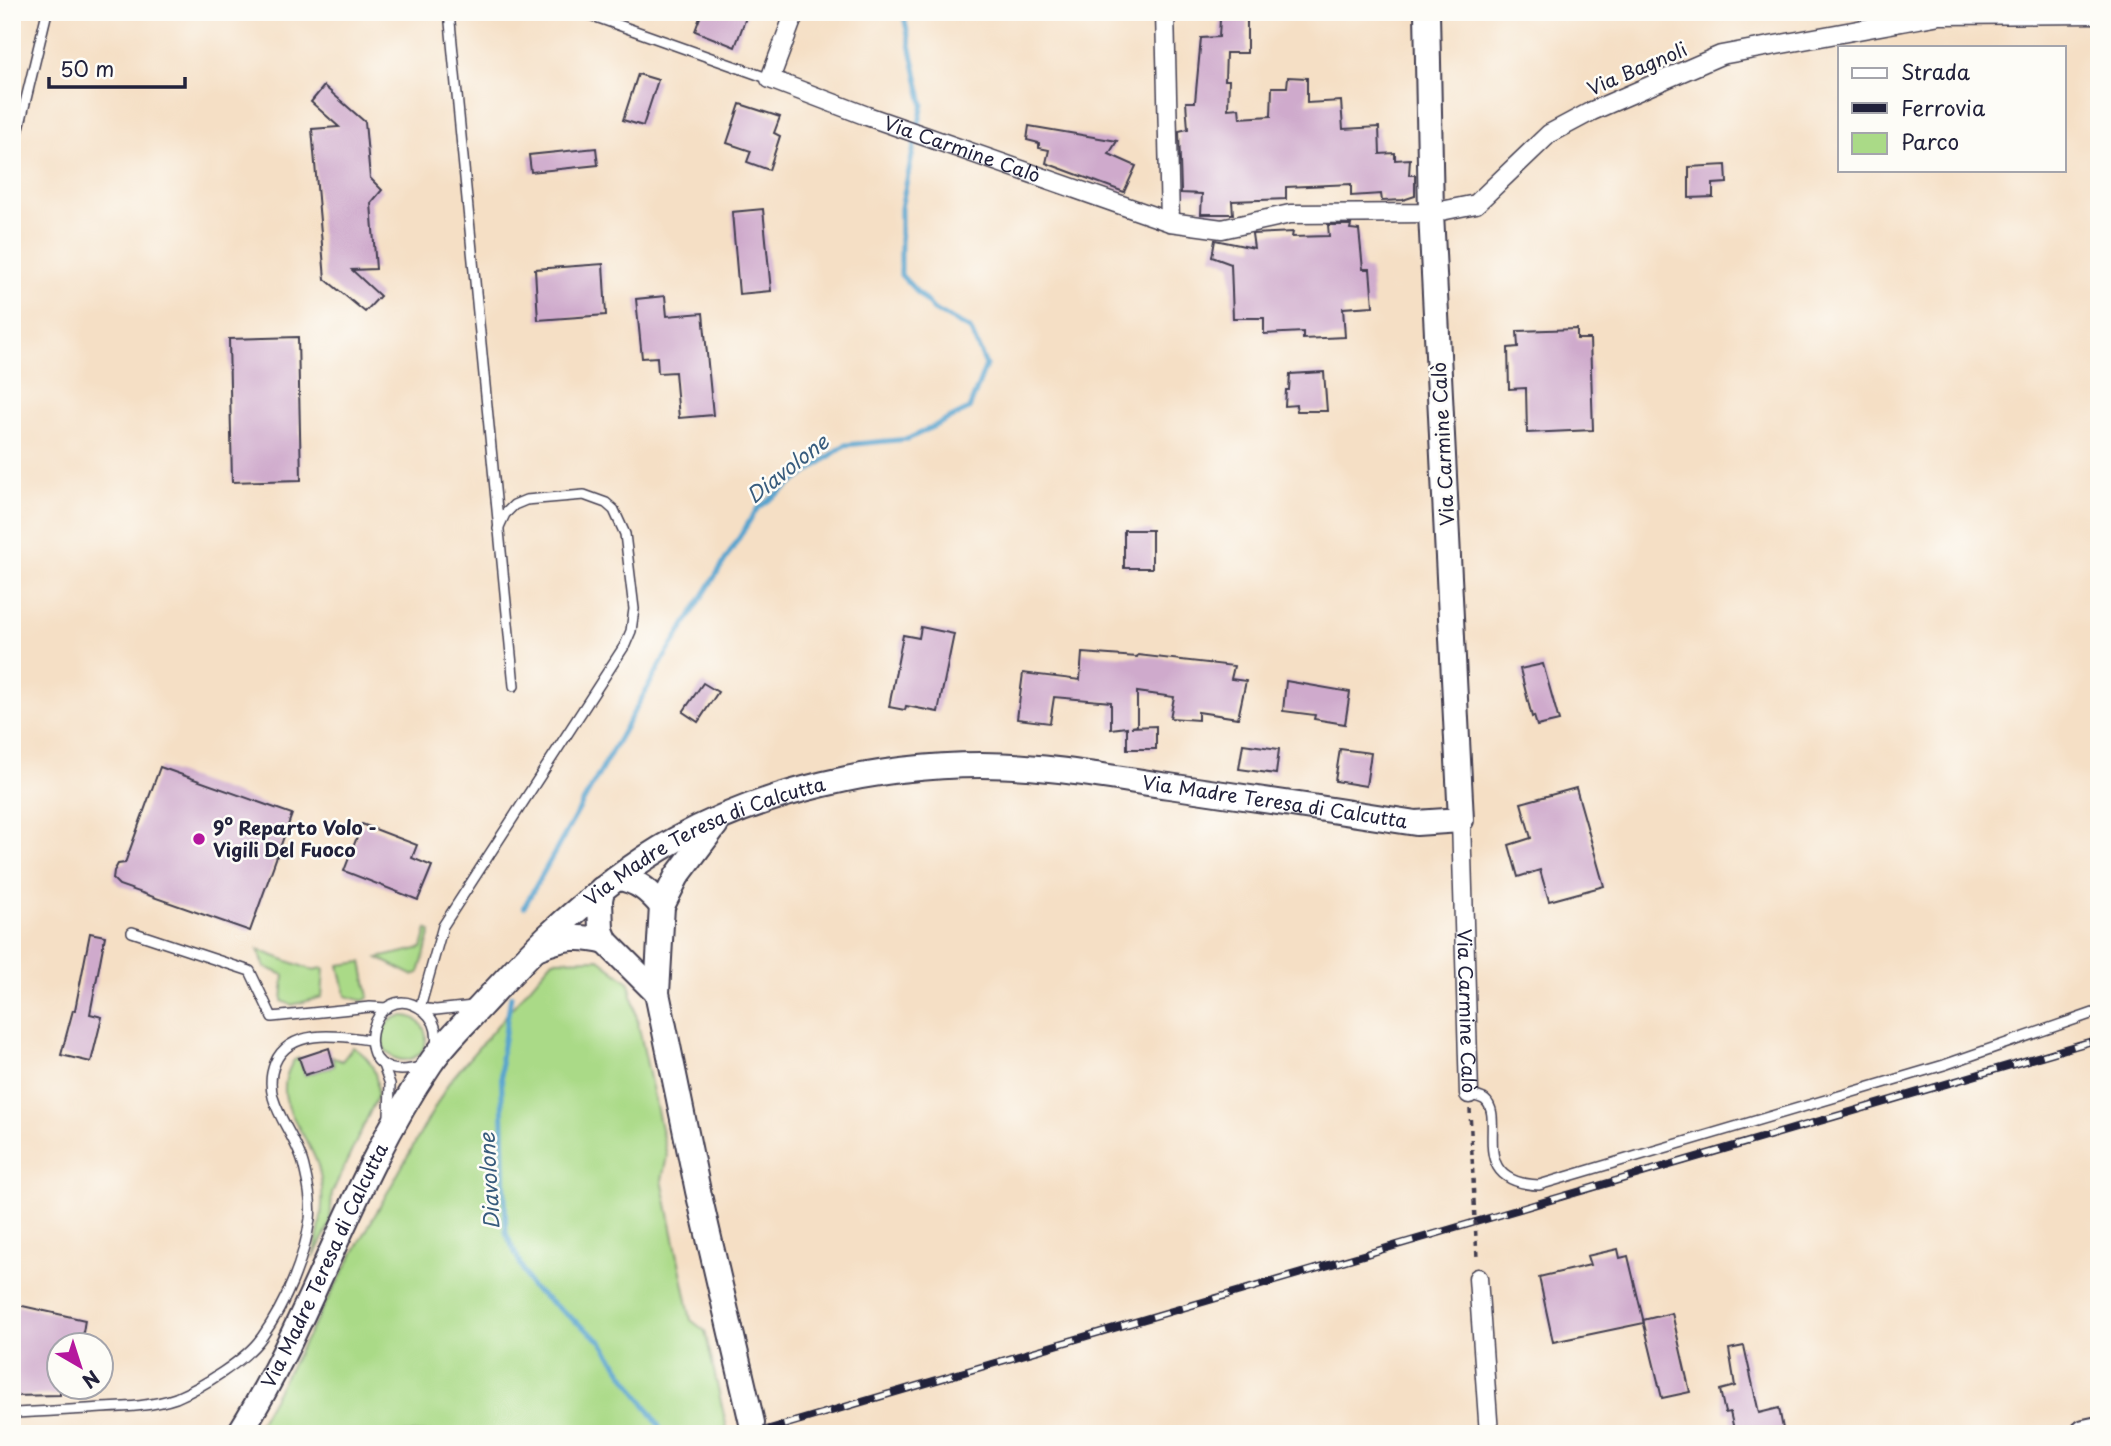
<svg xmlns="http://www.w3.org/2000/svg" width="2111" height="1446" viewBox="0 0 2111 1446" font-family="'Playpen Sans',sans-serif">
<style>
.green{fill:#aada87;stroke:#667e61;stroke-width:2}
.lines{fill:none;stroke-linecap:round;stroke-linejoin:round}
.stream{stroke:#54a3ce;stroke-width:5}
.building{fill:#cfaacc}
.lane-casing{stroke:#423e50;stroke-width:12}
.street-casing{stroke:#423e50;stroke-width:21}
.secondary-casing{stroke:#423e50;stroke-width:28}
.primary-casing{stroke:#423e50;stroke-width:32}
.path{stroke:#423e50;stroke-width:3.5;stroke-dasharray:5 5;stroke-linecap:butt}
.lane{stroke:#fff;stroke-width:9}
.street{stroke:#fff;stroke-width:18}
.secondary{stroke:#fff;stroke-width:24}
.primary{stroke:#fff;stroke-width:28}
.rail-casing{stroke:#22223b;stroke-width:8}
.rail{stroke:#fdfcf7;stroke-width:5;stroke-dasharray:16;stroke-linecap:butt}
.path-bridge{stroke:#423e50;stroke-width:3.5;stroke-dasharray:5 5;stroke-linecap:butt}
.poi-dot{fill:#b5179e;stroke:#fdfcf7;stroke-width:2.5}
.labels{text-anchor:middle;stroke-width:5;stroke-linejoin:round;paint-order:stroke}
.street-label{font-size:19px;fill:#22223b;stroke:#fdfcf7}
.poi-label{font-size:19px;font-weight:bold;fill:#22223b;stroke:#fdfcf7;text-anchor:start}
.water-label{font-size:21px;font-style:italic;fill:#385c7d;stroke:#fdfcf7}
</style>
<rect width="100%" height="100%" fill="#fdfcf7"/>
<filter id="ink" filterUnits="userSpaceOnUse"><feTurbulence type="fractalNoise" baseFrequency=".0143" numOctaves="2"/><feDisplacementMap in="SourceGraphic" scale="14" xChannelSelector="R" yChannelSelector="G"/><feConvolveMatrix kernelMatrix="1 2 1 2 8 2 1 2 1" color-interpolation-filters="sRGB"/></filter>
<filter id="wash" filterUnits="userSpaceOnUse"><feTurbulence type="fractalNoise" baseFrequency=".00686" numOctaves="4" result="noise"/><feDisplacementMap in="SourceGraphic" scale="28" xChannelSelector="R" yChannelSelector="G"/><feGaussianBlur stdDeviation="1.57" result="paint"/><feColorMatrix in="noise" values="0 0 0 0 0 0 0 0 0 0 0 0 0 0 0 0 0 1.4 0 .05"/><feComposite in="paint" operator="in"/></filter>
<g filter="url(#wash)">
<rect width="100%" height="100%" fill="#f5dfc5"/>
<!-- green -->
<g class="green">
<polygon points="427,929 431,932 419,973 412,975 378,958 422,948"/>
<polygon points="258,950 312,970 324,968 322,997 292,1005 282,1001 284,975 265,967"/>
<polygon points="599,959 629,982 667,1156 662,1180 691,1320 705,1331 728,1433 253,1434 449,1082 553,960"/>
<polygon points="362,962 369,997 363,1001 346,996 339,965"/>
<circle cx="404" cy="1038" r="22"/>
<path d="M353,1047C372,1058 379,1075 377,1097L332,1193L330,1224L313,1258C320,1229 327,1196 318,1166C307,1129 267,1102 294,1060L299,1058L305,1075L334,1066L332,1057L342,1061Z"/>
</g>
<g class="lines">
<!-- stream -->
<g class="stream">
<polyline points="524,907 666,655 757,509 845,445 908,439 969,409 986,365 970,329 934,310 901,275 901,208 923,104 903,12"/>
<polyline points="511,996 501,1058 506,1233 531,1287 601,1341 658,1424 662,1434"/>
</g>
</g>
<g id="blocks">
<!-- building -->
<g class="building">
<polygon points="702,12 748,12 735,47 695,31"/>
<polygon points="1231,12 1247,12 1247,53 1226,53 1225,80 1229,80 1228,109 1239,108 1240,118 1271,116 1272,87 1287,87 1288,77 1307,78 1307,103 1341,101 1343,129 1379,127 1380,154 1395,153 1395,160 1410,159 1409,175 1415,175 1415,196 1403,200 1382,201 1381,194 1351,196 1351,184 1286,187 1286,199 1232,201 1233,214 1201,214 1202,194 1181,193 1181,190 1179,131 1188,129 1186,102 1195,102 1201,38 1219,37 1220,19 1230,18"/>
<polygon points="638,74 658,80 643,126 623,120"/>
<polygon points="324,86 365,122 370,178 382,190 371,203 376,269 352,270 380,296 365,312 325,279 312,129 339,127 311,102"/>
<polygon points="740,104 780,117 774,133 780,136 769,170 747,162 751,151 727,143"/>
<polygon points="1029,126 1117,141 1109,154 1136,166 1124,192 1046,163 1049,150 1039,148 1039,143 1027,140"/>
<polygon points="596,148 598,165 531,172 529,155"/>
<polygon points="1726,165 1727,183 1713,184 1713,197 1689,198 1689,167"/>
<polygon points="763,209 771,291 739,294 732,212"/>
<polygon points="1328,225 1351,225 1350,229 1359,230 1363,269 1370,269 1373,306 1343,308 1345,337 1303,339 1303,332 1264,334 1264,318 1233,318 1231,264 1212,257 1215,240 1254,248 1252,234 1293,232 1292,237 1329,236"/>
<polygon points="603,264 606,315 538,320 535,269"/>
<polygon points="665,296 667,316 703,313 713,415 679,418 675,372 658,373 657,357 642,358 636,299"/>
<polygon points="1577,329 1577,339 1590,339 1593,430 1527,433 1526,388 1509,389 1508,348 1518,347 1517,331"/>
<polygon points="298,337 301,480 232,482 229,339"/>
<polygon points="1324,372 1327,411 1297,411 1296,405 1285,406 1286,390 1289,390 1290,374"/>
<rect x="1124" y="530" width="28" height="38"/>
<polygon points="921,627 954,634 938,712 906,706 905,710 889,707 903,635 919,638"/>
<polygon points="1082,653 1137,657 1138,655 1234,666 1231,679 1246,681 1238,718 1198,712 1198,720 1170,718 1174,697 1137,692 1137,726 1131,727 1156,726 1156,749 1127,749 1127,727 1111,729 1111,702 1054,697 1050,723 1017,719 1023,673 1080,680"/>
<polygon points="1543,664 1559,721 1537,726 1534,716 1532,717 1520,669"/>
<polygon points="1286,681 1350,692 1345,724 1314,719 1315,715 1283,711"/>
<polygon points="703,683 718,692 698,722 683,712"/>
<polygon points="1243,744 1279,749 1276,774 1239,769"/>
<polygon points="1340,749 1371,753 1366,786 1335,781"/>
<polygon points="160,767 292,814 250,931 119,885 113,879 114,871 118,864 125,863"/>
<polygon points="1576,788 1604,886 1549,901 1540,870 1518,877 1509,845 1531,838 1521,803"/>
<polygon points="362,824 417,845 412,858 432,866 418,900 344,871"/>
<polygon points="90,933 105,936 90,1014 102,1017 91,1062 61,1055 73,1010 75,1010"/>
<polygon points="329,1048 334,1066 305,1075 299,1058"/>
<polygon points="1618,1249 1620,1258 1628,1256 1644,1323 1553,1342 1539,1277 1590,1265 1587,1256"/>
<polygon points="18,1305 85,1320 81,1345 60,1345 60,1395 12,1396 12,1330"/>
<polygon points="1672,1313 1690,1392 1662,1398 1643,1320"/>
<polygon points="1744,1346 1759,1413 1779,1408 1784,1434 1735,1434 1730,1412 1725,1413 1720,1390 1735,1386 1729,1349"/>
</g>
</g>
</g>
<g filter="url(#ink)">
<use href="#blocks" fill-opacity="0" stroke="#423e50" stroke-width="2"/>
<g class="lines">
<!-- lane casing -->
<g class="lane-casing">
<g id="lane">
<polyline points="449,12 514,686"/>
<polyline points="582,12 770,79"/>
<polyline points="12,157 47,12"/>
<polyline points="132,932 250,971 272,1017 370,1007 387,1008"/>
<polyline points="473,1006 436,1010 420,1008 443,926 625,645 631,631 634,609 625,534 614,510 606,503 584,495 526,500 514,505 505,514 498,529"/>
<polyline points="383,1065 390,1084 389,1116"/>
<path d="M423,1066C340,1093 370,969 424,1011C435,1020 438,1032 436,1045"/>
<path d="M1469,1094C1473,1096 1481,1097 1485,1100C1507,1118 1465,1182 1539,1185L1944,1065L2099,1011"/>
<path d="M12,1413C42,1412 72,1410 102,1408C127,1407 153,1406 176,1398C202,1387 246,1360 262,1337C286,1303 304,1260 310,1219C312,1202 308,1184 304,1167C296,1131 259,1102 275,1063C290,1027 341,1036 370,1040"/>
</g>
</g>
<!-- street casing -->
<g class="street-casing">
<g id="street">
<path id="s1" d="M795,12L770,79L867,116L1170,222L1222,229L1290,214L1431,213L1476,204L1549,134L1592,111L1721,55L1940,15L2099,14"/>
<polyline points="1165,12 1170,222"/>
<path id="s2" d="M1461,820L1469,1094"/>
<polyline points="1478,1278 1489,1434"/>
</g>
</g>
<!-- secondary casing -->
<g class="secondary-casing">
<g id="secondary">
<polyline points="716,824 677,876 662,906 657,993 698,1191 752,1423"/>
<path d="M618,878C638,881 649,891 662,906"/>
<polyline points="602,889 600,900 601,930 606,942 657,993"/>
<path d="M539,947C565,937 579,935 606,942"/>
<path id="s3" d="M239,1434C313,1316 352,1179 430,1064C444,1043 463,1025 480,1007C502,983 524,959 548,936C587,900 628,866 675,840C764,791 879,765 981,765C1044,765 1107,777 1169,786C1251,798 1334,810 1416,823L1461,820L1431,213L1427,12"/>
</g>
</g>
<!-- primary casing -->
<g class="primary-casing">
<polyline id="primary" points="2085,1434 2099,1431"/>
</g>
<!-- path -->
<polyline class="path" points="1470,1109 1474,1201"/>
<!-- lane -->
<use href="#lane" class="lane"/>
<!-- street -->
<use href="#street" class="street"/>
<!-- secondary -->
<use href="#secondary" class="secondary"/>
<!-- primary -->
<use href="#primary" class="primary"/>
<!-- rail casing -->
<g class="rail-casing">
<polyline id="rail" points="753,1434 2099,1039"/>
</g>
<!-- rail -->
<use href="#rail" class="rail"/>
<!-- path-bridge -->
<polyline class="path-bridge" points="1474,1201 1477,1258"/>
</g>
</g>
<!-- markers -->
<circle class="poi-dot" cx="199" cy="839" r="7"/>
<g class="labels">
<!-- street labels -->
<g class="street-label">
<text transform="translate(1637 69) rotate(-23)" y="7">Via Bagnoli</text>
<text dy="7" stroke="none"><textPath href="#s1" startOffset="276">Via Carmine Calò</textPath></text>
<text transform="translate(1443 444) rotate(-93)" y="7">Via Carmine Calò</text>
<text dy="7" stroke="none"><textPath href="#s3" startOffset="1365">Via Madre Teresa di Calcutta</textPath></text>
<text dy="7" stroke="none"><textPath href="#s3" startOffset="777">Via Madre Teresa di Calcutta</textPath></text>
<text dy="7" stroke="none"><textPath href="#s2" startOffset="191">Via Carmine Calò</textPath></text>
<text dy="7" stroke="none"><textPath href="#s3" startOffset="189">Via Madre Teresa di Calcutta</textPath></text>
</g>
<!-- poi labels -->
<g class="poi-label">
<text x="213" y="835">9º Reparto Volo -<tspan x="213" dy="22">Vigili Del Fuoco</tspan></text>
</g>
<!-- water labels -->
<g class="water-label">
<text transform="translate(788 469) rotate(-38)" y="7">Diavolone</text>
<text transform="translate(490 1181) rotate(-93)" y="7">Diavolone</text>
</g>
</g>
<!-- margin -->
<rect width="2111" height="1446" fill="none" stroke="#fdfcf7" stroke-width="42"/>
<!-- legend -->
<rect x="1838" y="46" width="228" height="126" fill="#fdfcf7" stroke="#a5a5ac" stroke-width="2"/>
<rect x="1852" y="68" width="35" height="10" fill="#ffffff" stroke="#a5a5ac" stroke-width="2"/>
<text x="1901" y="80" font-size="21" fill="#22223b">Strada</text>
<rect x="1852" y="103" width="35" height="10" fill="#22223b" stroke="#a5a5ac" stroke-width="2"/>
<text x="1901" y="116" font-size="21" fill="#22223b">Ferrovia</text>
<rect x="1852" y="133" width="35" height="21" fill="#aada87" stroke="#a5a5ac" stroke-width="2"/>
<text x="1901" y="150" font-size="21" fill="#22223b">Parco</text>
<!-- north arrow -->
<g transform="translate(80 1366) rotate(141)"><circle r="33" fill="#fdfcf7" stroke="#a5a5ac" stroke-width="2"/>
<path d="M0-5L12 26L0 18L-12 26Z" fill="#b5179e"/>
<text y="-10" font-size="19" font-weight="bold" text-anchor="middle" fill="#22223b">N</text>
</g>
<!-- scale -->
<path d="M49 77v10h136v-10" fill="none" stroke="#22223b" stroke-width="3.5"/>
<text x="60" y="77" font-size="21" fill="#22223b" stroke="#fdfcf7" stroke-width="5" paint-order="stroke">50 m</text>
</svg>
